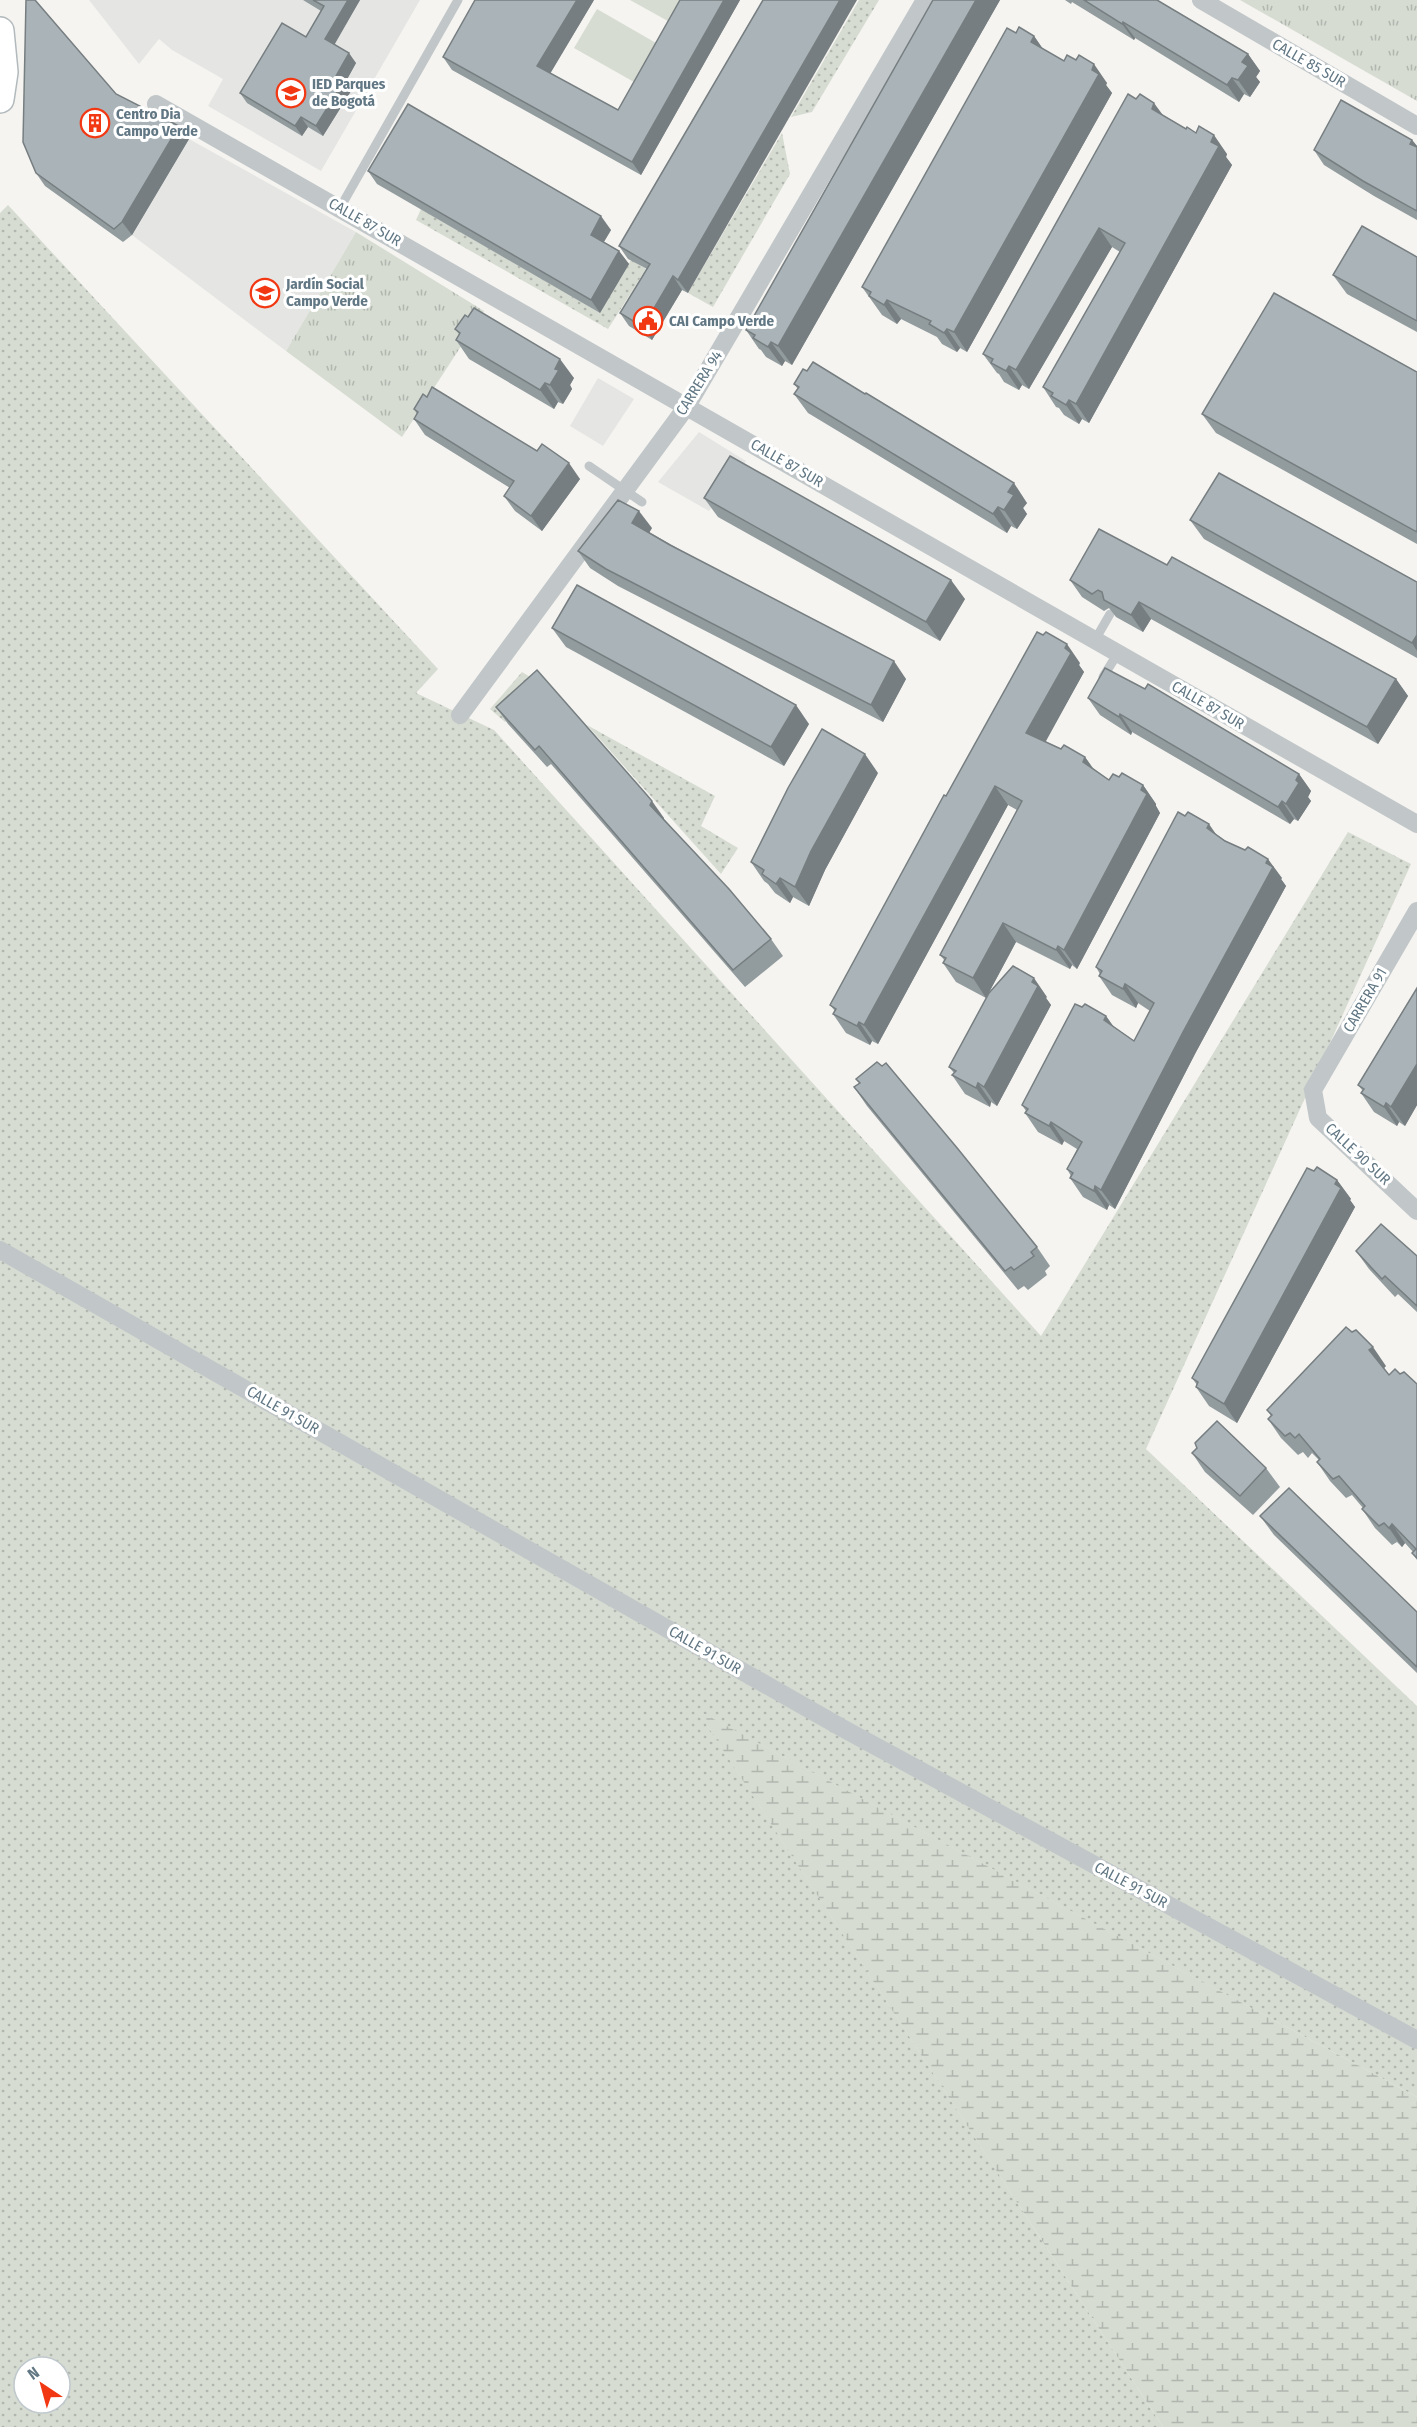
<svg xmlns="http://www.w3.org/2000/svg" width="1417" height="2427" viewBox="0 0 1417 2427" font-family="'Fira Sans Condensed',sans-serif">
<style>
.built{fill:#e5e6e4}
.grass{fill:url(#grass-dots);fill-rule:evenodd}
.wetland{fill:url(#wetland-marsh)}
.park{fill:url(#park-tufts)}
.pitch{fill:#d6dcd1}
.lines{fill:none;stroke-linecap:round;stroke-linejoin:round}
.secondary-casing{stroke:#b3babd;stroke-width:30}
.service{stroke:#c1c6c9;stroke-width:9}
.minor{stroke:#c1c6c9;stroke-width:18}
.secondary{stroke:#fff;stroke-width:27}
.wall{fill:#929b9e}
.shaded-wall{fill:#777e81}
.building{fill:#aab4b8;stroke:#777e81;stroke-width:1.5}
.labels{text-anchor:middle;stroke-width:6;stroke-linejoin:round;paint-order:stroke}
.street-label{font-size:15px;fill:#617784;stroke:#fff}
.poi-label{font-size:15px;font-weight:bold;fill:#617784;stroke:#fff;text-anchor:start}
</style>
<defs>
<pattern id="grass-dots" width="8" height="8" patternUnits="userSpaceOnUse" patternTransform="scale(1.5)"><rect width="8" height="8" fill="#d6dcd1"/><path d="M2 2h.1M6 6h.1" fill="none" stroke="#b1b7af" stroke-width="1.8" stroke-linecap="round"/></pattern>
<pattern id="wetland-marsh" width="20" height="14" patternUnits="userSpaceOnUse" patternTransform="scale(1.5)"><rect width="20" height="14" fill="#d6dcd1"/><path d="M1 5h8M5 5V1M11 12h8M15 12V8" fill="none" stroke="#b1b7af"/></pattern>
<pattern id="park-tufts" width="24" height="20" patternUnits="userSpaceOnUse" patternTransform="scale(1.5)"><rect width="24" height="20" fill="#d6dcd1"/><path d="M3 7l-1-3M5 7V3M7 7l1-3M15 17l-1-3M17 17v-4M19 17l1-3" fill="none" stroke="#b1b7af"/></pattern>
</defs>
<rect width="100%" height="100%" fill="#f5f4f0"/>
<!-- built -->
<g class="built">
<polygon points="89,0 420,0 321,171 208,106 223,79 172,50 159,39 139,64"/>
<polygon points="189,139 356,232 286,351 132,235"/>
<polygon points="598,378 634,399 603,446 570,426"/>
<polygon points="699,432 746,461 709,511 658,482"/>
</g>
<!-- grass -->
<g class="grass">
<polygon points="859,0 879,0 812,112 791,117"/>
<polygon points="782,133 790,174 713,307 688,293"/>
<path d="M8,205L438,669L416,693L494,730L1041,1336L1348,832L1411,864L1146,1449L1417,1706V2097L698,1711L1163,2427H0V213ZM24,2367H60V2403H24Z"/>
<polygon points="421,209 600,313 631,260 646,269 608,329 416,220"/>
<polygon points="522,672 545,686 505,722 490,709"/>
<polygon points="587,725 715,796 701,826 738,848 721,874"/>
</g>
<!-- wetland -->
<polygon class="wetland" points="697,1710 1417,2097 1417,2427 1163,2427"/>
<!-- park -->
<g class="park">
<polygon points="1240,0 1417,0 1417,101"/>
<polygon points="356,232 484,311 402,437 286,351"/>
</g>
<!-- pitch -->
<g class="pitch">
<polygon points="630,0 690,0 675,25"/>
<polygon points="597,9 663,47 641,86 574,48"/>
</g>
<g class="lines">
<!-- secondary casing -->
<g class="secondary-casing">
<polyline id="secondary" points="0,31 4,72 0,99"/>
</g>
<!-- service -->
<g class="service">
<polyline points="340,208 458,0"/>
<polyline points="589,466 642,502"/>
<polyline points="1095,640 1110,614"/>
<polyline points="1103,677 1118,653"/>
</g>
<!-- minor -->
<g class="minor">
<polyline points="1201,0 1417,126"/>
<polyline points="156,104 1417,824"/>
<polyline points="460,715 687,406 925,0"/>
<polyline points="1417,911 1313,1090 1318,1118 1417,1211"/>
<polyline points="0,1250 844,1729 1417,2040"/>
</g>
<!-- secondary -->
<use href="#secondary" class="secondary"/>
</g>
<!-- wall -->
<g class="wall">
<polygon points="303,0 360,0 334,44 356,63 345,83 351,91 323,136 308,127 302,136 247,103 240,93 306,37 321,11"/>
<polygon points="594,0 550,73 618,110 680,0 740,0 641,175 452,70 443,57"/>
<polygon points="763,0 688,293 682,290 652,340 629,326 620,313 647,269 628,259 619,246"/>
<polygon points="933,0 1000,0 792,365 785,361 782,366 766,357 761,350 759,349 746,330"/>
<polygon points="1065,0 1157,0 1248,54 1260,71 1256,77 1260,82 1250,97 1244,94 1239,102 1135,38 1134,40 1072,2 1071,4"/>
<polygon points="1016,33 1034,36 1043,49 1064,61 1107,83 1106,85 1112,93 967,352 960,348 957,352 942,344 937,337 901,319 897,324 882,315 862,287"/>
<polygon points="116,94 179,126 189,139 132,235 123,242 45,186 36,173"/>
<polygon points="1163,115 1227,154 1226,157 1232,165 1089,423 1082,419 1079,424 1064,415 1059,408 1056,407 1043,387 1120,252 1112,247 1029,389 1022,385 1019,390 1004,382 999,374 997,373 983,354"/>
<polygon points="1412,140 1417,146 1417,220 1374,196 1324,165 1314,150"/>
<polygon points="368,171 611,230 604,242 619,251 629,264 600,313 377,184"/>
<polygon points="1417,257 1417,332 1347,294 1333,275"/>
<polygon points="455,329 574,378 570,385 572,389 563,404 558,402 554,409 469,359 456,340 459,334"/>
<polygon points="1417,372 1417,544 1216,433 1202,414"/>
<polygon points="794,384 1027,503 1023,508 1027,514 1017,529 1011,526 1007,533 808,413 794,394 798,389"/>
<polygon points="427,397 580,479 542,531 515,511 504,496 510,488 425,435 414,419 417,414 414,409"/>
<polygon points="704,498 965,599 940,641 718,517"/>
<polygon points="1190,520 1417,582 1417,658 1204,539"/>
<polygon points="652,528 649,532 906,679 883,722 618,586 590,568 578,551"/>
<polygon points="1167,565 1396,679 1408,696 1378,744 1151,619 1143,632 1116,617 1109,608 1104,611 1082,597 1070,580"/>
<polygon points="552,628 809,724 784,766 566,647"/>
<polygon points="1080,663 1079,665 1084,672 1045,741 1061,749 1085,757 1093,768 1109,780 1119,777 1143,785 1156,804 1156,806 1160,813 1077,969 1072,965 1070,969 1016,942 986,998 956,982 943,963 945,961 940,955 1017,810 1008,805 878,1044 872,1041 870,1045 846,1033 833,1014 835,1011 830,1005 946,796"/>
<polygon points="1088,698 1299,774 1311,791 1308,797 1311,801 1298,821 1294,819 1290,824 1132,732 1131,735 1100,715"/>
<polygon points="496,707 664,818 664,819 771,939 783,956 745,987 551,764 547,767 508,724"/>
<polygon points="878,773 825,870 809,906 793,897 790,903 775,893 768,884 764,881 751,862"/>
<polygon points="1217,835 1282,878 1281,879 1286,886 1196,1052 1115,1209 1109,1205 1107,1210 1083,1197 1070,1178 1071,1176 1067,1169 1077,1149 1064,1141 1062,1145 1038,1132 1025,1113 1026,1111 1022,1105 1082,1007 1106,1016 1114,1027 1134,1041 1150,1011 1138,1003 1136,1008 1112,995 1099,976 1100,974 1096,967"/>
<polygon points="1417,988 1417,1105 1405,1126 1399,1122 1397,1126 1374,1112 1361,1093 1363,1091 1358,1085"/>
<polygon points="1047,997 1046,998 1051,1005 997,1106 991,1102 990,1107 965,1094 952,1075 954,1073 949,1067"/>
<polygon points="856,1079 1037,1247 1050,1266 1045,1271 1047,1275 1028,1290 1024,1286 1018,1290 867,1106 854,1087 859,1083"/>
<polygon points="1314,1171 1337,1180 1351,1199 1350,1200 1355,1207 1237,1423 1209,1406 1196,1387 1197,1385 1192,1378"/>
<polygon points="1356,1251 1417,1256 1417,1312 1398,1294 1395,1297 1369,1269"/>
<polygon points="1386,1366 1384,1368 1389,1375 1400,1374 1417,1384 1417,1560 1412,1553 1413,1552 1405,1543 1402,1547 1397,1542 1392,1545 1375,1528 1362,1509 1363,1508 1352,1495 1346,1498 1330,1481 1317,1462 1319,1460 1312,1453 1308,1458 1303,1452 1298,1455 1281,1438 1268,1419 1271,1416 1267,1410"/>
<polygon points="1197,1448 1266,1468 1280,1487 1253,1515 1205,1472 1192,1453"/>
<polygon points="1260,1516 1417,1612 1417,1673 1274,1535"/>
</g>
<!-- shaded-wall -->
<g class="shaded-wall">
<polygon points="348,0 360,0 332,49 325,39"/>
<polygon points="577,0 594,0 547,79 537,66"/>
<polygon points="724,0 740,0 641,175 632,162"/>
<polygon points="840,0 857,0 688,293 678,280"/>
<polygon points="976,0 1000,0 792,365 778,346"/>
<polygon points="1123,22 1135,38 1134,40 1122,24"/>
<polygon points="1034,36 1047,55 1031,42"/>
<polygon points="349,53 356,63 345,83 351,91 323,136 316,126 336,76"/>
<polygon points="1248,54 1260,71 1256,77 1260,82 1250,97 1238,80 1242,62"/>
<polygon points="1094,64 1107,83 1106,85 1112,93 967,352 954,332"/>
<polygon points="1232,78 1244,94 1239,102 1227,85"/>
<polygon points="1154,103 1168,122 1152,109"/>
<polygon points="301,117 308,127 302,136 295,126"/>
<polygon points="179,126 189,139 132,235 122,222"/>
<polygon points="1214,135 1227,154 1226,157 1232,165 1089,423 1076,404"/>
<polygon points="1412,140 1417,146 1417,153 1410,144"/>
<polygon points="601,216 611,230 600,248 591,235"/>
<polygon points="1099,228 1112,247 1029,389 1016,370"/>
<polygon points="619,251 629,264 600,313 591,300"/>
<polygon points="673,276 682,290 652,340 643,327"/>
<polygon points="887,300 901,319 897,324 884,305"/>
<polygon points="947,329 960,348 957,352 944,333"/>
<polygon points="771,342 785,361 782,366 768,347"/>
<polygon points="560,359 574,378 570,385 572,389 563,404 550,385 555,369"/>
<polygon points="1009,366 1022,385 1019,390 1006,371"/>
<polygon points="545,383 558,402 554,409 540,390"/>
<polygon points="1069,400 1082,419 1079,424 1066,405"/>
<polygon points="569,463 580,479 542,531 531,516"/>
<polygon points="1014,483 1027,503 1023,508 1027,514 1017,529 1004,510 1008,492"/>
<polygon points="998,507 1011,526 1007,533 993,514"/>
<polygon points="639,511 652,528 645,540 632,523"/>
<polygon points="951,580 965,599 940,641 926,622"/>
<polygon points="1139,602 1151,619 1143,632 1131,615"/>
<polygon points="1417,635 1417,651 1412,643"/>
<polygon points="1067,644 1080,663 1079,665 1084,672 1040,752 1026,733"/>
<polygon points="894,661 906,679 883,722 871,705"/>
<polygon points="1396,679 1408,696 1378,744 1367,727"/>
<polygon points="796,705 809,724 784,766 771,747"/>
<polygon points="1120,714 1132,732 1131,735 1119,717"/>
<polygon points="865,754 878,773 825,870 809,906 795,887 811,851"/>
<polygon points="1085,757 1098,776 1083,762"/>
<polygon points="1299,774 1311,791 1308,797 1311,801 1298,821 1286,804"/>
<polygon points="1143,785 1156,804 1156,806 1160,813 1077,969 1064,950"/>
<polygon points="995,786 1008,805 878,1044 864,1025"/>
<polygon points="652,801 664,818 662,822 650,805"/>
<polygon points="1282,801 1294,819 1290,824 1278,807"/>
<polygon points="1209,824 1222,843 1207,828"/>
<polygon points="1268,859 1282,878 1281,879 1286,886 1196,1052 1115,1209 1101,1190"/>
<polygon points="780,878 793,897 790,903 776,884"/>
<polygon points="1003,923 1016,942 986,998 973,978"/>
<polygon points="1058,946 1072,965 1070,969 1056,950"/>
<polygon points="1034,978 1047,997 1046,998 1051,1005 997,1106 984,1087"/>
<polygon points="1125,984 1138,1003 1136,1008 1123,989"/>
<polygon points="1106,1016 1119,1035 1104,1020"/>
<polygon points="859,1022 872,1041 870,1045 857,1026"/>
<polygon points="1417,1064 1417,1105 1405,1126 1391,1107"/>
<polygon points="978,1083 991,1102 990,1107 976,1088"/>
<polygon points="1386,1103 1399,1122 1397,1126 1384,1107"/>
<polygon points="1051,1122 1064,1141 1062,1145 1049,1126"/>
<polygon points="1337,1180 1351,1199 1350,1200 1355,1207 1237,1423 1224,1404"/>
<polygon points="1095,1186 1109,1205 1107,1210 1094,1191"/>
<polygon points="1373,1347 1386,1366 1383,1369 1369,1350"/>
<polygon points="1392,1524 1405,1543 1402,1547 1389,1528"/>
</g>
<!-- building -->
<g class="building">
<polygon points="26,0 35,0 116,94 179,126 122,222 114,229 36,173 23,142"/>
<polygon points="313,0 348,0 325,39 349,53 336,76 344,81 316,126 301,117 295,126 240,93 282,23 306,37 324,6"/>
<polygon points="475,0 577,0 537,66 618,110 680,0 724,0 632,162 443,57"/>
<polygon points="763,0 840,0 678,280 673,276 643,327 620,313 650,264 619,246"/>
<polygon points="933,0 976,0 778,346 771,342 768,347 753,338 755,335 746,330"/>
<polygon points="1084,0 1157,0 1248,54 1242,62 1248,66 1238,80 1232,78 1227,85 1123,22 1122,24"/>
<polygon points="1019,27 1034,36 1031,42 1064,61 1067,55 1076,60 1079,55 1094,64 1092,70 1099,74 954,332 947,329 944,333 929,324 931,321 887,300 884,305 869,296 871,292 862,287 1007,28 1016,33"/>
<polygon points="1128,94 1136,99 1140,94 1154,103 1152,109 1186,129 1187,127 1196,133 1199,126 1214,135 1211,142 1219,146 1076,404 1069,400 1066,405 1051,396 1053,393 1043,387 1125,243 1099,228 1016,370 1009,366 1006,371 991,363 993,359 983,354"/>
<polygon points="1341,100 1412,140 1410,144 1417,147 1417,211 1363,181 1314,150"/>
<polygon points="408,104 601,216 591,235 619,251 591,300 368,171"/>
<polygon points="1362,226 1417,257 1417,321 1333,275"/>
<polygon points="1274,293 1417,372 1417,532 1202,414"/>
<polygon points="474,308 560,359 555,369 559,370 550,385 545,383 540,390 456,340 460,333 455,329 465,315 468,317"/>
<polygon points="813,362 865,394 866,393 1014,483 1008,492 1014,495 1004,510 998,507 993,514 794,394 799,387 794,384 803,369 807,371"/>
<polygon points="432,387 537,451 542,444 569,463 531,516 504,496 514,481 414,419 418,412 414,409 423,394 427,397"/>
<polygon points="730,456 951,580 926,622 704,498"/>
<polygon points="1219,473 1417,582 1417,635 1412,643 1190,520"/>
<polygon points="618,500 639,511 632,523 670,545 894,661 871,705 606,569 578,551"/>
<polygon points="1099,529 1167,565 1172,557 1396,679 1367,727 1139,602 1131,615 1104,600 1102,592 1098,590 1092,594 1070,580"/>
<polygon points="577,585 796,705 771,747 552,628"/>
<polygon points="1037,632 1043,635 1046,632 1067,644 1065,648 1071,653 1026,733 1061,749 1064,745 1085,757 1083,762 1109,780 1113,774 1119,777 1122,773 1143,785 1141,790 1147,794 1064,950 1058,946 1056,950 1003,923 973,978 943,963 946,958 940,955 1022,801 995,786 864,1025 859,1022 857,1026 833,1014 836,1009 830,1005 944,795 946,796"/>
<polygon points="1105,668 1145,689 1148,684 1299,774 1296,780 1299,783 1286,804 1282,801 1278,807 1120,714 1119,717 1088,698"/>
<polygon points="537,670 646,794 652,801 650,805 729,889 771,939 733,970 539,746 535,750 496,707"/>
<polygon points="822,729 865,754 811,851 795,887 780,878 776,884 762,874 764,870 751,862 788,788"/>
<polygon points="1178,812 1185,816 1188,812 1209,824 1207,828 1225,841 1245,850 1248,847 1268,859 1266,863 1273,867 1183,1032 1101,1190 1095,1186 1094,1191 1070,1178 1073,1173 1067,1169 1082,1142 1051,1122 1049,1126 1025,1113 1028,1109 1022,1105 1075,1004 1082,1007 1085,1004 1106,1016 1104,1020 1134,1041 1154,1003 1125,984 1123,989 1099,976 1102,971 1096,967"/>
<polygon points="1013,966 1034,978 1032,982 1038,986 984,1087 978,1083 976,1088 952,1075 956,1071 949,1067 989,993"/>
<polygon points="1417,988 1417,1064 1391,1107 1386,1103 1384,1107 1361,1093 1364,1089 1358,1085"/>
<polygon points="877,1062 882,1066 886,1063 958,1149 1037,1247 1031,1252 1034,1256 1014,1270 1011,1267 1005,1271 854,1087 860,1083 856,1079"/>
<polygon points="1317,1167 1337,1180 1335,1184 1341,1188 1224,1404 1196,1387 1198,1382 1192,1378 1307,1168 1314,1171"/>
<polygon points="1381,1224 1417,1256 1417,1306 1385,1276 1382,1279 1356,1251"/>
<polygon points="1346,1327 1352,1332 1356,1330 1373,1347 1369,1350 1389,1375 1395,1369 1400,1374 1404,1372 1417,1384 1417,1558 1412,1553 1416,1549 1392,1524 1389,1528 1384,1523 1379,1526 1362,1509 1365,1506 1339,1476 1333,1479 1317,1462 1320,1459 1299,1434 1295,1438 1290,1433 1285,1436 1268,1419 1272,1415 1267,1410"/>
<polygon points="1217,1421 1266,1468 1240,1496 1192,1453 1197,1448 1195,1443"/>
<polygon points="1289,1488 1417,1612 1417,1667 1260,1516"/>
</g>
<!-- icons -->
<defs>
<g id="school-ring" transform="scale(1.5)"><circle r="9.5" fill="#fff" stroke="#f23713" stroke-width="1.5"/><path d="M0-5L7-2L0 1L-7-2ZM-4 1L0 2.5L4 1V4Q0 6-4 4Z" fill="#f23713"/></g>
<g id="building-ring" transform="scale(1.5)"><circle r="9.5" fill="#fff" stroke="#f23713" stroke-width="1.5"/><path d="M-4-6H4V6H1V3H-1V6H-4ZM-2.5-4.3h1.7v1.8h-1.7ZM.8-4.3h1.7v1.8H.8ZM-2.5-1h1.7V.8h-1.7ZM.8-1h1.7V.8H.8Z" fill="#f23713"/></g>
<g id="civic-ring" transform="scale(1.5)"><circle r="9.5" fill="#fff" stroke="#f23713" stroke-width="1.5"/><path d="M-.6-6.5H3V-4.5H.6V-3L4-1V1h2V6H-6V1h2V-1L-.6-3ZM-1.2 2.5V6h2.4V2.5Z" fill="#f23713"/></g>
</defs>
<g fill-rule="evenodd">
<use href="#school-ring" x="291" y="93"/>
<use href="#building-ring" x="95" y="123"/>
<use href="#school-ring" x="265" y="293"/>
<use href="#civic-ring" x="648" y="321"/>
</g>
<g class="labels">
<!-- street labels -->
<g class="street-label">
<text transform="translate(1309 63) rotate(30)" y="5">CALLE 85 SUR</text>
<text transform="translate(365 222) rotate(30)" y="5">CALLE 87 SUR</text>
<text transform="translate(699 383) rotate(-58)" y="5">CARRERA 94</text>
<text transform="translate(787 463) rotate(30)" y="5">CALLE 87 SUR</text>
<text transform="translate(1208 705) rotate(30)" y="5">CALLE 87 SUR</text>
<text transform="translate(1365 1000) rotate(-60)" y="5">CARRERA 91</text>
<text transform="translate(1358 1154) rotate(43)" y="5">CALLE 90 SUR</text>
<text transform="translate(283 1410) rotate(30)" y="5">CALLE 91 SUR</text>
<text transform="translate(705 1650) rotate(30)" y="5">CALLE 91 SUR</text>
<text transform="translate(1131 1885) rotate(28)" y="5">CALLE 91 SUR</text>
</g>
<!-- poi labels -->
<g class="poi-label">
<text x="312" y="89">IED Parques<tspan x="312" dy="17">de Bogotá</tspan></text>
<text x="116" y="119">Centro Dia<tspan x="116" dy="17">Campo Verde</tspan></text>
<text x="286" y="289">Jardín Social<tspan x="286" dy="17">Campo Verde</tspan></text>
<text x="669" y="326">CAI Campo Verde</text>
</g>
</g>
<!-- north arrow -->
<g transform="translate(42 2385) rotate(324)"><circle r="28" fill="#ffffff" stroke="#c0c9ce" stroke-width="1.5"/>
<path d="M0-4.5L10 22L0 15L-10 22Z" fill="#f23713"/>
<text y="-9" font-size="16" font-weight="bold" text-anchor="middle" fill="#617784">N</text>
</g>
</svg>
